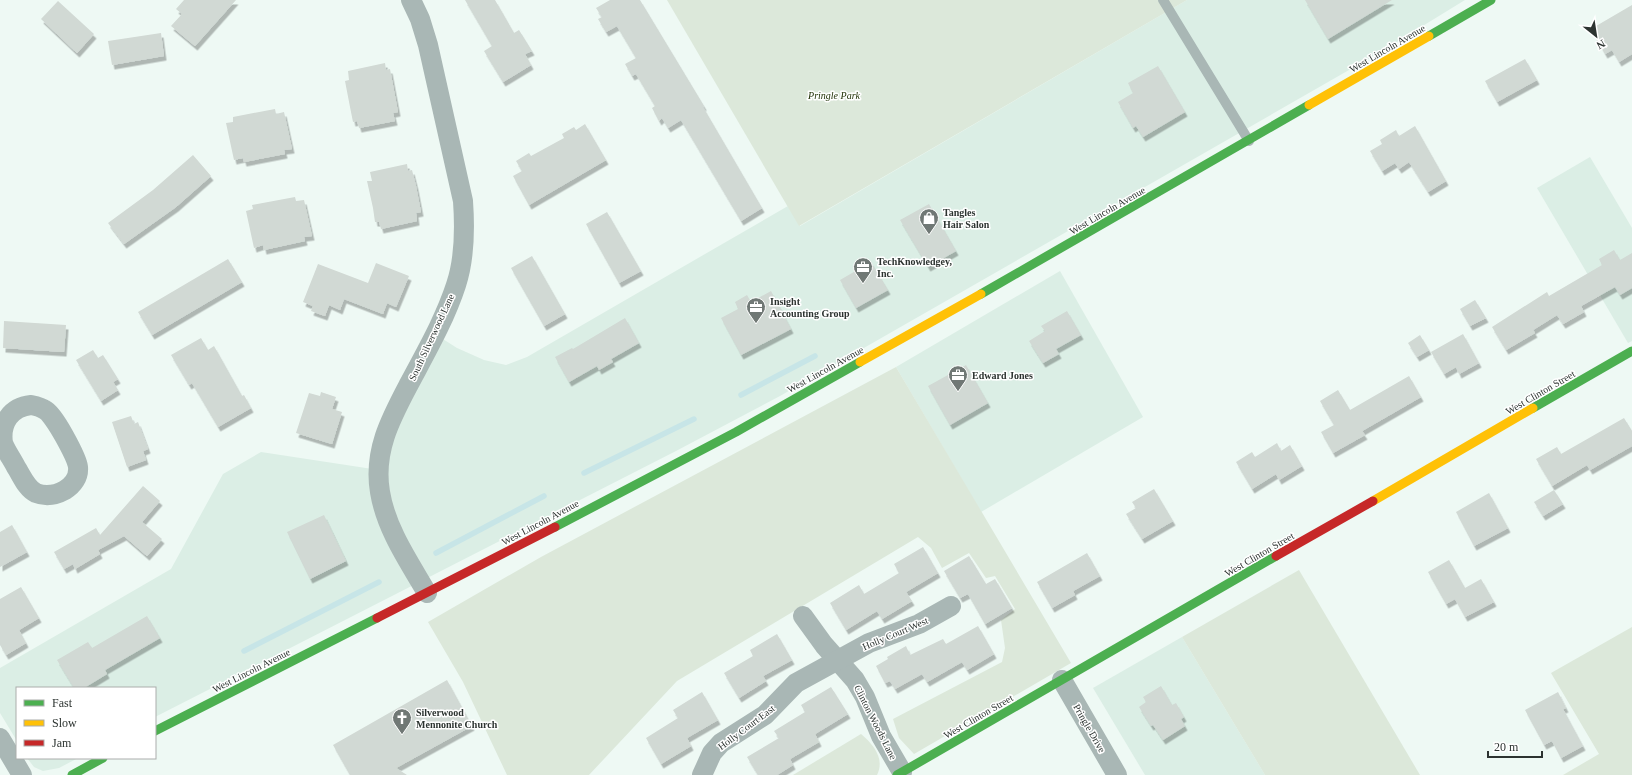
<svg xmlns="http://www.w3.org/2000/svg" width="1632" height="775" viewBox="0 0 1632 775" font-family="Georgia,serif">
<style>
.built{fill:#dbeee5}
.green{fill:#dce8da}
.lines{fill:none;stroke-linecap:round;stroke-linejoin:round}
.stream{stroke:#c7e5e7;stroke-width:5.5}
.building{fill:#d1d9d4;filter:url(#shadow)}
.lane{stroke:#a9b7b5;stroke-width:10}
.street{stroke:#a9b7b5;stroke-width:20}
.fast{stroke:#4caf50;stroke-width:9}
.slow{stroke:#ffc107;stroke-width:9}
.jam{stroke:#c62828;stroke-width:9}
.labels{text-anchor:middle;stroke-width:3;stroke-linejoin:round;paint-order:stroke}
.street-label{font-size:10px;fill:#2c3330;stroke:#fff}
.park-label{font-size:10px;font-style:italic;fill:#213307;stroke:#fff}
.poi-label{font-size:10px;font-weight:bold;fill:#2c3330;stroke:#fff;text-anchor:start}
</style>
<defs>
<filter id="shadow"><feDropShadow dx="2.5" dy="4.5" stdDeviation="0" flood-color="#0004"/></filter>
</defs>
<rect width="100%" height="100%" fill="#eef9f4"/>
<!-- built -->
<g class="built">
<polygon points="1187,0 1465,0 1377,54 780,396 676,451 155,717 155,688 17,688 17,741 0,713 0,668 171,569 223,474 261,452 379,470 435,334 457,348 484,360 506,365 527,357 788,206 800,226"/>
<polygon points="1590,157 1632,228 1632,341 1628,343 1537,188"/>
<polygon points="1060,271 1143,417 981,512 896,367"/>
<polygon points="1182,637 1265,775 1145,775 1093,688"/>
<polygon points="27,758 78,758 59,768 43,771 34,767"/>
</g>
<!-- green -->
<g class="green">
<polygon points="667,0 1187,0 799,226"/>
<polygon points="896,367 1071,663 914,754 899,738 893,719 1002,662 1005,648 1001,620 1015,609 995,576 986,578 969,553 942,568 931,548 918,537 677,681 589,775 507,775 463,682 428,622 541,557"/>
<polygon points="1299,570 1420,775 1265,775 1182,637"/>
<polygon points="1632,627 1632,775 1563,775 1599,754 1551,673"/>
<path d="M861,734C874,745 885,759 877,775H793Z"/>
</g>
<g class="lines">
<!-- stream -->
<g class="stream">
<polyline points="741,395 815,356"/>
<polyline points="584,473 694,419"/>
<polyline points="436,553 544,496"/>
<polyline points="244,651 379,582"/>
</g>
</g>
<!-- building -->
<g class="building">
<polygon points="184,0 236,0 195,46 171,26 182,14 176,9"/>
<polygon points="465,0 495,0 514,33 519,30 532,51 525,54 531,65 503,82 484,51 492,46"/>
<polygon points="610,0 640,0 704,106 703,107 762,208 741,221 681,120 668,128 662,118 659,121 652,108 655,106 636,74 632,76 625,64 636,58 617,26 606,32 598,19 602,17 596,8"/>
<polygon points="1305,0 1392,0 1328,39"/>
<polygon points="58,1 94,34 77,53 41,19"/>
<polygon points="1632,5 1632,54 1619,62 1612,50 1605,54 1591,29"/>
<polygon points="161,33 164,56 112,65 108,41"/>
<polygon points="1525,59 1537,80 1497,102 1485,81"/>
<polygon points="385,63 386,70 390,69 398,112 393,113 395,121 359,128 357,121 353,122 350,107 345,81 349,80 348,71"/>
<polygon points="1158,66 1185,112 1143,137 1136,126 1133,128 1118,102 1133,93 1128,83"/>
<polygon points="275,109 276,114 284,112 292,149 284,150 285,154 244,162 243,158 234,160 226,123 233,122 233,117"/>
<polygon points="585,124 606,160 529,205 513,176 522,171 516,161 529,153 531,156 564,138 562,134 574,127 576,130"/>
<polygon points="1415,126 1446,181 1428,192 1409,162 1399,169 1395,163 1382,171 1370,151 1382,144 1380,140 1396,130 1399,136"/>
<polygon points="193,155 211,176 176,207 124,244 108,223 153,190"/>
<polygon points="407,164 408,171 412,170 416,186 421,212 416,213 417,221 381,229 379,222 375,222 373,208 367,181 372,181 370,172"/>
<polygon points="295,197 296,201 304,200 312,236 304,237 305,241 264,250 263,245 254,248 246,211 253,209 252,205"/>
<polygon points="929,204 956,251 928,267 900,220"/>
<polygon points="607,212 641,271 619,283 586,224"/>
<polygon points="1614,250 1620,260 1632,253 1632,288 1620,295 1615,287 1581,306 1584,312 1563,324 1557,315 1533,330 1535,333 1506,350 1492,327 1547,292 1549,296 1602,265 1599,259"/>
<polygon points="532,256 565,314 544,326 511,268"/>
<polygon points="228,259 242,282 152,335 138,312"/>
<polygon points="871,262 888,290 856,308 840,280"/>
<polygon points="376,263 409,276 396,307 387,303 383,314 344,299 340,310 329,305 325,316 311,311 313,306 303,302 318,264 368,283"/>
<polygon points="771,291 791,329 741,355 721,318 738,309 735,302 747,295 751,302"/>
<polygon points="1475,300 1486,318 1470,326 1460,309"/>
<polygon points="1067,311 1081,335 1056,349 1059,354 1043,363 1029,341 1045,331 1041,326"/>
<polygon points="625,318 639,343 611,359 613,362 599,370 597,366 569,382 555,357 572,348 573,349"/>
<polygon points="4,321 66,325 64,352 3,348"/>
<polygon points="1463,334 1479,363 1459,374 1456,367 1444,374 1431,352"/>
<polygon points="1420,335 1429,350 1417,357 1408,343"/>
<polygon points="201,338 208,350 214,346 242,396 244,395 251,408 218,427 192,383 189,385 171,355"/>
<polygon points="93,350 98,358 103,355 118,379 113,382 118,390 101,401 76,360"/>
<polygon points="966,365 988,403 950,425 928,386"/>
<polygon points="1409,376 1421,397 1362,431 1365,435 1333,453 1321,432 1334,425 1320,401 1338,390 1350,410"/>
<polygon points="321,392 336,397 332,409 342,412 332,444 296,433 309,393 320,396"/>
<polygon points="131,416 134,424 138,422 148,449 143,451 146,460 127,467 112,422"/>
<polygon points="1624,418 1632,431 1632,446 1590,470 1587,465 1552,486 1536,459 1557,447 1561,454"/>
<polygon points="1277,443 1281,451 1290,445 1302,466 1279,480 1276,474 1252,489 1236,462 1252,452 1255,457"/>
<polygon points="143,486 160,501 142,522 162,539 147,556 124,536 98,550 100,554 75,569 73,564 64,569 54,552 96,528 100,535"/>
<polygon points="1154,489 1173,521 1142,539 1126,514 1136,508 1132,502"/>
<polygon points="1554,490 1563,504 1543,516 1534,502"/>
<polygon points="1489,493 1508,528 1474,546 1456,512"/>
<polygon points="324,515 346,561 310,579 287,532"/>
<polygon points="12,525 27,552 0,567 0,532"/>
<polygon points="923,547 938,573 906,592 912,601 882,619 877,611 846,630 830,603 859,585 864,594 899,573 894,564"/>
<polygon points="1087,553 1100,576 1073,591 1075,595 1052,608 1037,582"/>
<polygon points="969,556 986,584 995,579 1012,608 985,624 968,594 960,598 944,571"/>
<polygon points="1449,560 1465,588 1481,579 1494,602 1465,617 1455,599 1446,604 1428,572"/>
<polygon points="21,587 39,618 19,630 26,643 6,655 0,645 0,599"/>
<polygon points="147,616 160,638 105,670 107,674 84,688 74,688 57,660 88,642 92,648"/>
<polygon points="978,626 994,654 967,670 962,662 927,682 922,674 895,689 890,681 885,683 876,666 888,659 887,657 906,646 910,655 943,639 946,644"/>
<polygon points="777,634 792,660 763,676 766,681 739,698 724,673 753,656 750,650"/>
<polygon points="447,680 472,726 396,768 407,775 350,775 333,745"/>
<polygon points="1161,686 1172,705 1176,703 1184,717 1181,719 1185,726 1163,740 1153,725 1151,726 1139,707 1146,702 1143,697"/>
<polygon points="831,687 848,714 815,734 819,742 790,759 793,765 777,775 758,775 747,757 779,738 774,731 805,712 801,705"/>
<polygon points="702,692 718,720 687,738 691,746 661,764 646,738 678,718 673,710"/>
<polygon points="1558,692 1566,708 1563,709 1583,746 1561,758 1552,741 1544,745 1525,710"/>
</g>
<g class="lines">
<!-- lane -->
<polyline class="lane" points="1163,0 1249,141"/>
<!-- street -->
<g class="street">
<path d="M411,0L420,19L428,45L463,201C465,229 465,258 456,285C445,319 426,352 409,384C391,418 373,451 380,492C386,529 409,562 427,593"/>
<path d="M31,405C36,406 41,407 45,410C54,414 77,458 78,467C79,477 73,485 65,490C56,495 46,497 36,493C26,488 22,476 16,467C12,459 6,451 3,443C0,423 11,407 31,405Z"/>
<polyline points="803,616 824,645 855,680 865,697 881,736 902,772"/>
<polyline points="1062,680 1117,775"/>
<polyline points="0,738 22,775"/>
<polyline points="702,775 712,753 721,743 765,715 796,683 869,643 919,624 951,606"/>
</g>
<!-- fast -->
<g class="fast">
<polyline points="1429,36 1491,0"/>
<polyline points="981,294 1309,105"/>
<polyline points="1533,408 1632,351"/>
<polyline points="555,527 736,432 860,362"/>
<polyline points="155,731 377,618"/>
<polyline points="72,775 103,758"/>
<polyline points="897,775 1276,556"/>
</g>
<!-- slow -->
<g class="slow">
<polyline points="1309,105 1429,36"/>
<polyline points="860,362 981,294"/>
<polyline points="1373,501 1533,408"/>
</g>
<!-- jam -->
<g class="jam">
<polyline points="1276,556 1373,501"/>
<polyline points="377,618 555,527"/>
</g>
</g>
<!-- icons -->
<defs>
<g id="shop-pin" transform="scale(1)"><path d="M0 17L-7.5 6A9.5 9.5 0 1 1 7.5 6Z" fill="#707875" stroke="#fff"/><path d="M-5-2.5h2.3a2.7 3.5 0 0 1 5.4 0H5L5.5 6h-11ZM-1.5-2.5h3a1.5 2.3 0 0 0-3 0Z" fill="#fff"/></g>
<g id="office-pin" transform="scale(1)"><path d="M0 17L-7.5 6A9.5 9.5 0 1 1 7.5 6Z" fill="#707875" stroke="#fff"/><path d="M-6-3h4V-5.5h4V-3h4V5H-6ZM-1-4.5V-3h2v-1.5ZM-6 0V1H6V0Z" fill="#fff"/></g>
<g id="church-pin" transform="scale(1)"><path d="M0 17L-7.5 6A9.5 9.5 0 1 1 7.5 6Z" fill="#707875" stroke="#fff"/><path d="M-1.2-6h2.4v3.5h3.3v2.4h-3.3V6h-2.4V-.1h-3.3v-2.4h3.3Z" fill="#fff"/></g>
</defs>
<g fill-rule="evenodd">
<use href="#shop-pin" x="929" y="218"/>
<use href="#office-pin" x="863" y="267"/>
<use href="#office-pin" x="756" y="307"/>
<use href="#office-pin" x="958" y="375"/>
<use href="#church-pin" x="402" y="718"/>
</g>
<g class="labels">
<!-- street labels -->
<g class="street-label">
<text transform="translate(1387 48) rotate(-30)" y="4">West Lincoln Avenue</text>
<text transform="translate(1107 210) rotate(-30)" y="4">West Lincoln Avenue</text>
<text transform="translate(431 337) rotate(-65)" y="4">South Silverwood Lane</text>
<text transform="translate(825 369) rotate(-29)" y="4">West Lincoln Avenue</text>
<text transform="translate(1540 392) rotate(-30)" y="4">West Clinton Street</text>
<text transform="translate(540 522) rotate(-28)" y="4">West Lincoln Avenue</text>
<text transform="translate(1259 554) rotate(-30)" y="4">West Clinton Street</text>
<text transform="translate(895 633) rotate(-23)" y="4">Holly Court West</text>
<text transform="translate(251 670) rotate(-27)" y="4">West Lincoln Avenue</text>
<text transform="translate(978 716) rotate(-30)" y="4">West Clinton Street</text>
<text transform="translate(876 722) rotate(63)" y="4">Clinton Woods Lane</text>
<text transform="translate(746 727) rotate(-37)" y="4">Holly Court East</text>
<text transform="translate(1090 728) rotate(60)" y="4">Pringle Drive</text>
</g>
<!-- park labels -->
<g class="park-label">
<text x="834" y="99">Pringle Park</text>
</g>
<!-- poi labels -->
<g class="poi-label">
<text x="943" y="216">Tangles<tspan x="943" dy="12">Hair Salon</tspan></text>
<text x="877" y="265">TechKnowledgey,<tspan x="877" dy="12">Inc.</tspan></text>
<text x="770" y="305">Insight<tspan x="770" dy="12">Accounting Group</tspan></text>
<text x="972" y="379">Edward Jones</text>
<text x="416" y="716">Silverwood<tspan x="416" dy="12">Mennonite Church</tspan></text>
</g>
</g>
<!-- legend -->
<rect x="16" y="687" width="140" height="72" fill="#ffffff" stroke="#abadac"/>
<rect x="24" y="700" width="20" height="6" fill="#4caf50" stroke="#abadac"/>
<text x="52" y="707" font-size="12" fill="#2c3330">Fast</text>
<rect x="24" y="720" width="20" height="6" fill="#ffc107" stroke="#abadac"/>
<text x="52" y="727" font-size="12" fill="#2c3330">Slow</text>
<rect x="24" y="740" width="20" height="6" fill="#c62828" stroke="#abadac"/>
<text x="52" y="747" font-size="12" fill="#2c3330">Jam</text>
<!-- north arrow -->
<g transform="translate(1596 36) rotate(150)" stroke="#ffffff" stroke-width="3" paint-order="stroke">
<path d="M0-3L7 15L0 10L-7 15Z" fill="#2c3330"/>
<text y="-6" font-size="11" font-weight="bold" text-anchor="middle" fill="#2c3330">N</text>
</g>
<!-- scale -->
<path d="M1488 751v6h54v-6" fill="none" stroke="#2c3330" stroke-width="2"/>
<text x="1494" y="751" font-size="12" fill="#2c3330" stroke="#ffffff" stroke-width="3" paint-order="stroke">20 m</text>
</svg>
